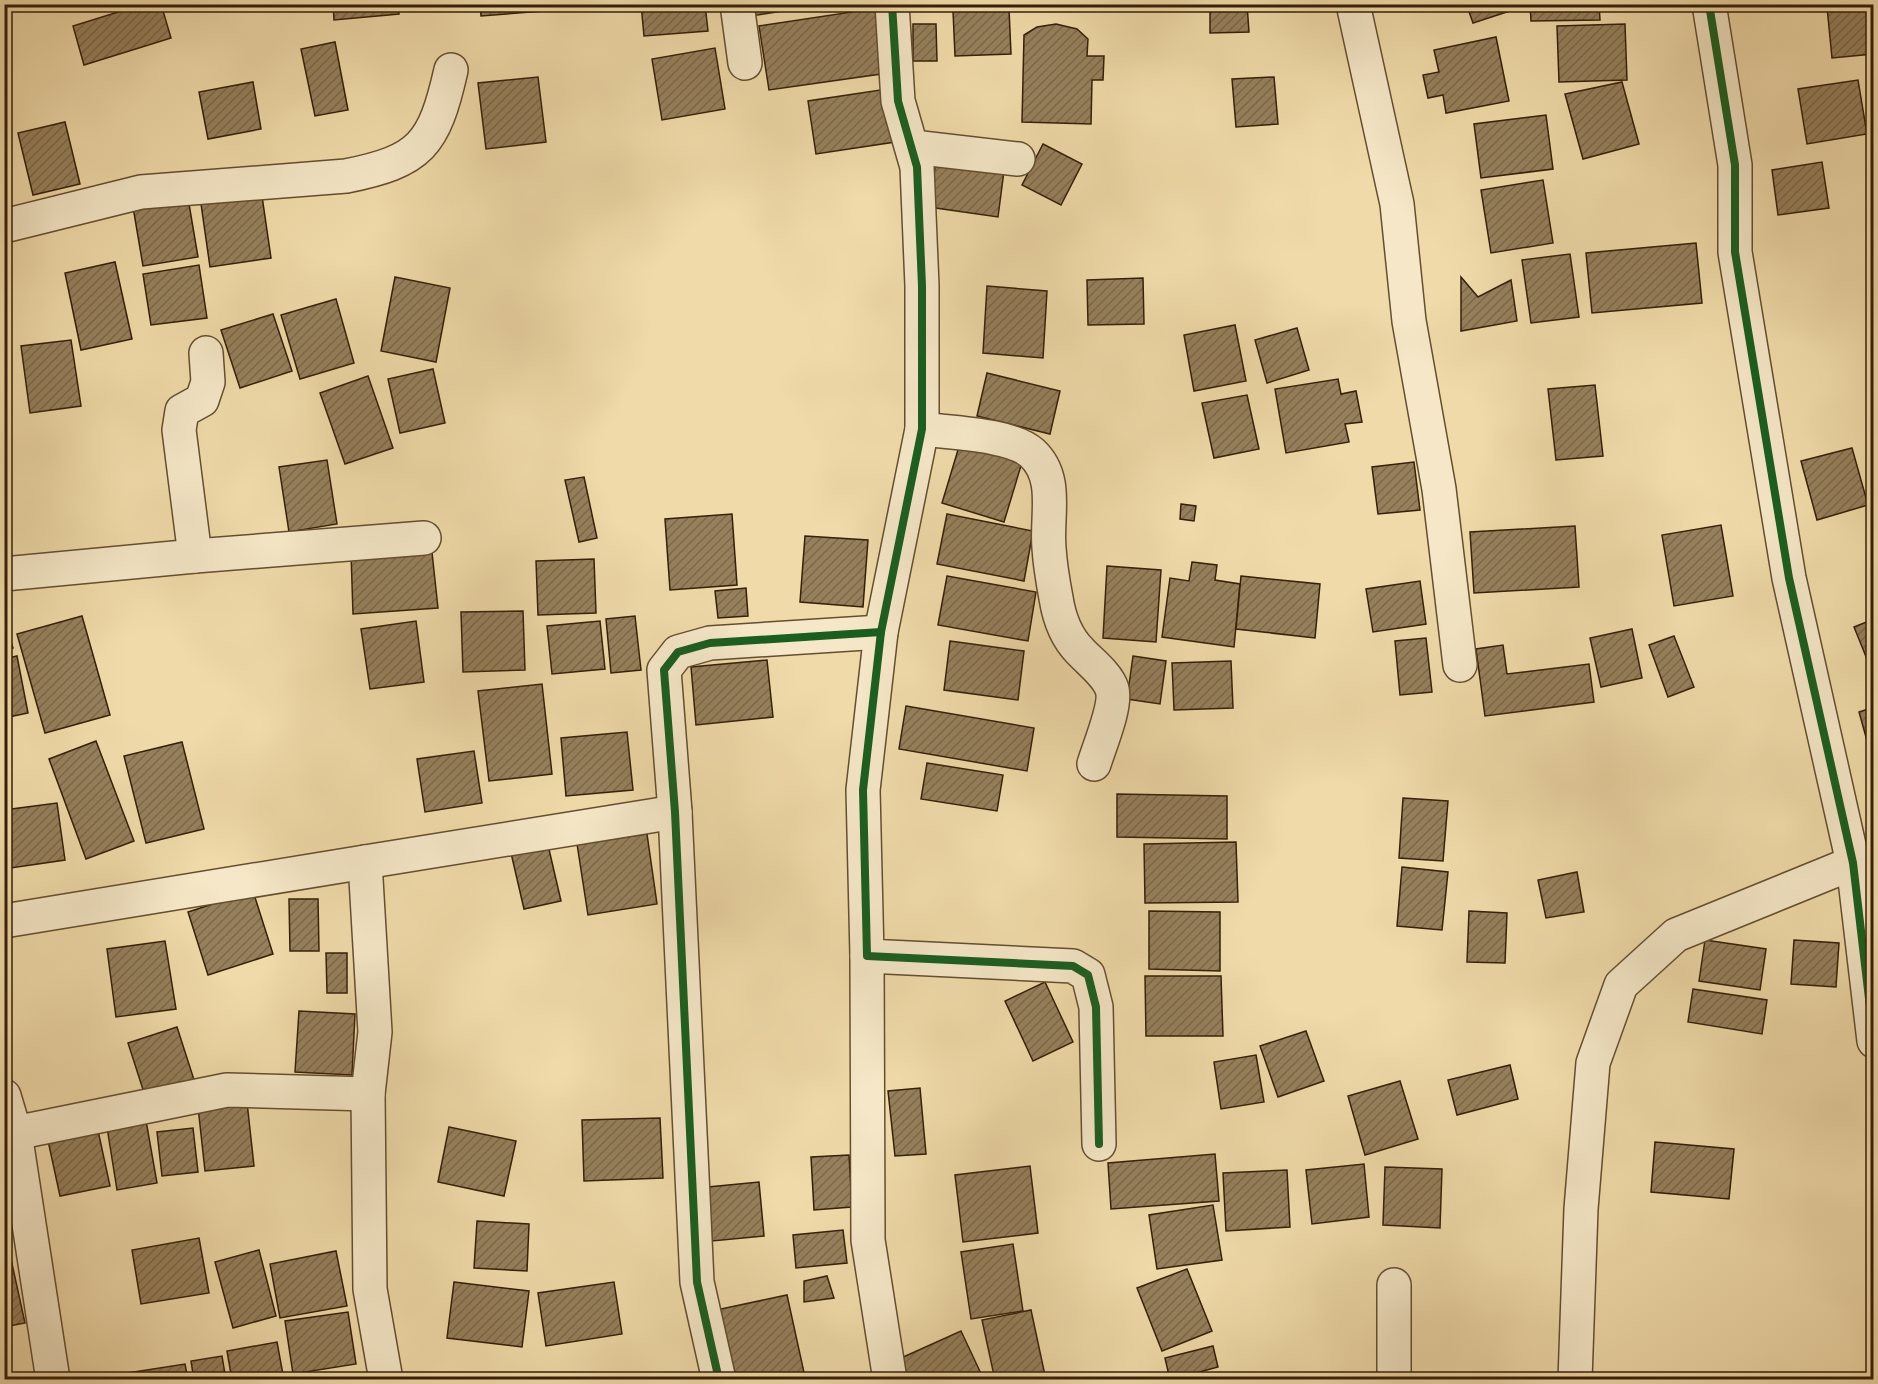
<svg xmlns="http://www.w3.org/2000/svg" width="1878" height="1384" viewBox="0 0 1878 1384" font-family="'Libre Caslon Text',serif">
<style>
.building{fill:url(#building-hatch);stroke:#341f08;stroke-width:1.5}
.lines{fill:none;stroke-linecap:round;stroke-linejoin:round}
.street-casing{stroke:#634e30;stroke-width:36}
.street{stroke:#f5e7c7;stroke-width:33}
.cycleway-casing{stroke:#f5e7c7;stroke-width:11}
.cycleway{stroke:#1b5e20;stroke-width:8}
</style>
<defs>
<pattern id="building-hatch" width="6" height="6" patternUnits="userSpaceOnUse" patternTransform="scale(1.5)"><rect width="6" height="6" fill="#96805c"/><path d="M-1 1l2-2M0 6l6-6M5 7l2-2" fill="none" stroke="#7b684a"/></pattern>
</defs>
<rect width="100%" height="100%" fill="#f0daa9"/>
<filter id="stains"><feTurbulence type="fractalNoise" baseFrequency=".00333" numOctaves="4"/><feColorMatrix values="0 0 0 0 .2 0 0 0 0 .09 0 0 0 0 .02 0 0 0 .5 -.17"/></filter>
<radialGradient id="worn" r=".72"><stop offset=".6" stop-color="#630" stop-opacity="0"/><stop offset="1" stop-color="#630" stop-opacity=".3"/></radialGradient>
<!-- building -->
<g class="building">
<polygon points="144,4 161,4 171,38 84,65 73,26"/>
<polygon points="333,4 398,4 399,14 334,20"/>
<polygon points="480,4 555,4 556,10 481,16"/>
<polygon points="641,4 705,4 708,31 644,36"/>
<polygon points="750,4 828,4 751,16"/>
<polygon points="1210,4 1247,4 1249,32 1210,33"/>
<polygon points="1457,4 1515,4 1516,9 1473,23 1467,6 1459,9"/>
<polygon points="1530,4 1599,4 1600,20 1531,21"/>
<polygon points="1869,4 1873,54 1832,58 1827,7"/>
<polygon points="878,8 888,73 769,90 759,26"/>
<polygon points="1009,9 1011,54 955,56 953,11"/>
<polygon points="913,24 936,24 937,61 913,61"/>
<polygon points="1056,24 1077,29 1088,39 1087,56 1104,56 1103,80 1092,80 1091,124 1022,122 1024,35 1037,27"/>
<polygon points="1625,24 1627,80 1559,82 1557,26"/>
<polygon points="1496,37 1509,101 1446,113 1443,95 1428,98 1423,75 1439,72 1434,50"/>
<polygon points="335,42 348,110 315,116 301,49"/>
<polygon points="715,48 725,109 662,120 652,59"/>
<polygon points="538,77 546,142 486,149 478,83"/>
<polygon points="1274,77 1278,124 1236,127 1232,79"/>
<polygon points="1858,80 1867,134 1807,144 1798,89"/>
<polygon points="253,82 261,129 208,139 199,92"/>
<polygon points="1622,82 1639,144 1583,159 1565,94"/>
<polygon points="887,89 895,142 816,154 808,101"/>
<polygon points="1546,115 1553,169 1481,178 1474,124"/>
<polygon points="65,122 80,184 33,195 18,133"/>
<polygon points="1043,144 1082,164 1061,205 1022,185"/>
<polygon points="936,161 1004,171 998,217 929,207"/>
<polygon points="1822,162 1829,208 1778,215 1772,170"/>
<polygon points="1543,180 1553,243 1491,253 1481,190"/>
<polygon points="262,196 271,258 210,267 201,204"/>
<polygon points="188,198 198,257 143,266 133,207"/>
<polygon points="1696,243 1702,303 1592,313 1586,253"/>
<polygon points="1570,254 1579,317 1531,323 1522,260"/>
<polygon points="115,262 132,339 81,350 65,273"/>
<polygon points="199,265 207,318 151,325 143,274"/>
<polygon points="395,277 450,288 436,362 381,351"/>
<polygon points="1461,277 1478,297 1511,280 1517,321 1461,331"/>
<polygon points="1143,278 1144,324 1088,325 1087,280"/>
<polygon points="987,286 1047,291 1043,358 983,353"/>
<polygon points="336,299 354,363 300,379 281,315"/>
<polygon points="273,314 292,371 240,388 221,330"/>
<polygon points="1235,325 1246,381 1194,391 1184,335"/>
<polygon points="1297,328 1309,370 1267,383 1255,340"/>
<polygon points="71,340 81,406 30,413 21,346"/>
<polygon points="433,369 445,423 400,433 388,379"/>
<polygon points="987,373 1060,391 1050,434 977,416"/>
<polygon points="368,376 393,448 345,464 320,393"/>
<polygon points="1338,379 1341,394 1356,391 1362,422 1345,424 1349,442 1286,453 1275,389"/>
<polygon points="1595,385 1603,456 1556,460 1548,389"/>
<polygon points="1247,395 1259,449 1214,458 1202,403"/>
<polygon points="961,440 1023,459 1004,522 942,503"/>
<polygon points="1852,448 1868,505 1817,520 1801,461"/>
<polygon points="327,460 337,524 289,532 279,467"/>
<polygon points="1414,462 1420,510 1378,514 1372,467"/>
<polygon points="584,477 597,538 579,542 565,480"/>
<polygon points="1181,504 1196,506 1194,521 1180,519"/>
<polygon points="732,514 737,585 670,590 665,519"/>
<polygon points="947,514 1033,531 1024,581 937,564"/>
<polygon points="1721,525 1733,596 1674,606 1662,535"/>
<polygon points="1575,526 1579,587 1474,593 1470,532"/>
<polygon points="805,536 868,540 863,607 800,602"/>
<polygon points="431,543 438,608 353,614 351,553"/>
<polygon points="594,559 596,613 538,615 536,561"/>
<polygon points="1192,562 1217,565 1215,580 1240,584 1234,647 1162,637 1170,578 1189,581"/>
<polygon points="1107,566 1161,570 1156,642 1103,638"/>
<polygon points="947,576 1036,592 1028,641 938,625"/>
<polygon points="1241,576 1320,584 1315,638 1236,629"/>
<polygon points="1420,581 1426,624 1373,632 1366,589"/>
<polygon points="746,588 748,616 718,618 715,591"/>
<polygon points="523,611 525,670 463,672 461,612"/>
<polygon points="82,616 110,715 45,733 17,634"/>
<polygon points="635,616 641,670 611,673 606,619"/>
<polygon points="1874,619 1874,668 1871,669 1854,627"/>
<polygon points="416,621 424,682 370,689 361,629"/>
<polygon points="600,621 605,669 552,674 547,626"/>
<polygon points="4,622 13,648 4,650"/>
<polygon points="1632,629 1642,678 1601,687 1590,638"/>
<polygon points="1674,636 1694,687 1668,697 1649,645"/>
<polygon points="1426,638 1432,692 1400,695 1395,641"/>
<polygon points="950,641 1024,651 1018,700 944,690"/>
<polygon points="1503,645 1507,674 1589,664 1594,702 1485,716 1476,649"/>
<polygon points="17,656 28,713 4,718 4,659"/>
<polygon points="1133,656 1166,661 1160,704 1127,699"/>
<polygon points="767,660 773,717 696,725 691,667"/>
<polygon points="1231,661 1233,708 1174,710 1172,663"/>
<polygon points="542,684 552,774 489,781 478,691"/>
<polygon points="906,706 1034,728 1027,771 899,749"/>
<polygon points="1874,707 1874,754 1871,755 1859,712"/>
<polygon points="627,732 633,790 566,796 561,738"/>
<polygon points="96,741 134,841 86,859 49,759"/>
<polygon points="182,742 204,829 146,843 124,756"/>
<polygon points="474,751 482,803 425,812 417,759"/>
<polygon points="927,763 1003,775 997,811 921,799"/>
<polygon points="1117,794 1227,796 1227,839 1117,837"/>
<polygon points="1403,798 1448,801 1443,861 1399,858"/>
<polygon points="57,803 65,860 4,869 4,810"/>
<polygon points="1869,807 1874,807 1874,870 1872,870"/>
<polygon points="647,834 657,904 588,915 577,844"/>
<polygon points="1236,842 1238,902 1145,903 1144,844"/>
<polygon points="548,845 561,901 524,909 511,853"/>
<polygon points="1402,867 1448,872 1442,930 1397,926"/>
<polygon points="1577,872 1584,912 1546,918 1538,880"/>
<polygon points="253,891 273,954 208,975 188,912"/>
<polygon points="289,899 318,899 319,951 290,951"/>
<polygon points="1149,911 1220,912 1220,971 1149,969"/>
<polygon points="1469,911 1507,913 1505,963 1467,962"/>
<polygon points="1705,940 1766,949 1760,990 1699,981"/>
<polygon points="1794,940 1839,943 1836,987 1791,984"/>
<polygon points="165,941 176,1009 116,1017 107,949"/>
<polygon points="326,953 347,953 347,993 327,993"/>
<polygon points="1145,976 1221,976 1223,1036 1146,1036"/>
<polygon points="1045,982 1073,1042 1033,1061 1005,1001"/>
<polygon points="1693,989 1767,1000 1762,1034 1688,1022"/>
<polygon points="299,1011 355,1014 352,1075 295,1072"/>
<polygon points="177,1027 196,1086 147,1102 128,1043"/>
<polygon points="1306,1031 1324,1081 1278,1097 1260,1046"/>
<polygon points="1256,1055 1264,1102 1221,1109 1214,1062"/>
<polygon points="1510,1065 1518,1099 1457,1115 1448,1080"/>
<polygon points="1400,1081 1418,1139 1365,1155 1348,1096"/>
<polygon points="920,1088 926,1154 895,1156 888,1091"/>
<polygon points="247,1102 254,1166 205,1171 198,1107"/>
<polygon points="145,1115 157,1183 117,1190 106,1121"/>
<polygon points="660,1118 663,1178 584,1181 582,1120"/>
<polygon points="97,1126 110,1186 60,1196 47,1136"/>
<polygon points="449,1127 516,1141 504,1196 438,1182"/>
<polygon points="193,1128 198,1172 162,1176 157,1132"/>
<polygon points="1655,1142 1734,1149 1729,1199 1651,1192"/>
<polygon points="1215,1154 1219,1201 1111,1209 1108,1163"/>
<polygon points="849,1155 852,1207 814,1210 811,1157"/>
<polygon points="1364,1164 1369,1217 1312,1224 1306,1170"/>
<polygon points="1030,1166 1038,1233 963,1242 955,1175"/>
<polygon points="1385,1167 1442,1169 1440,1228 1383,1225"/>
<polygon points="1287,1170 1290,1227 1226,1231 1223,1173"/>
<polygon points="759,1182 764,1236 712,1241 708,1187"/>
<polygon points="1213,1205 1222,1260 1157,1269 1149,1215"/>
<polygon points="477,1221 529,1224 527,1271 474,1268"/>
<polygon points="843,1230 847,1263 796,1268 793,1235"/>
<polygon points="199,1238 209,1293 141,1304 132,1250"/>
<polygon points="1013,1244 1023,1311 971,1319 961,1252"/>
<polygon points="9,1250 25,1323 4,1327 4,1251"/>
<polygon points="259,1250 276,1316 233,1328 215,1262"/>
<polygon points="336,1251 347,1306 280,1318 270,1264"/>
<polygon points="1187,1269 1212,1331 1162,1351 1137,1288"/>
<polygon points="827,1276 834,1298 804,1302 804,1281"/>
<polygon points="454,1282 529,1291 522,1347 447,1338"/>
<polygon points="614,1282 622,1334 546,1346 538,1293"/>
<polygon points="787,1295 805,1377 731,1380 716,1310"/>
<polygon points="1031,1310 1046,1380 995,1380 982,1320"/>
<polygon points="348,1312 356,1364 293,1374 285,1321"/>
<polygon points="961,1331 984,1380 908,1380 899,1359"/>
<polygon points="277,1342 284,1380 232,1380 227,1351"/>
<polygon points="1213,1346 1218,1367 1170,1380 1165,1358"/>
<polygon points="222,1356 226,1380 194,1380 191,1361"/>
<polygon points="185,1364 188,1380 82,1380"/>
</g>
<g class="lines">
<!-- street casing -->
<g class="street-casing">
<g id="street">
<polyline points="737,4 745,63"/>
<polyline points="892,4 898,101 917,167 922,286 922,429 881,632 863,790 867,956 1073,966 1088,975 1096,1007 1099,1144"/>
<polyline points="1353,4 1397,204 1409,321 1439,489 1460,665"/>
<polyline points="1709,4 1735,165 1735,252 1789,578 1853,863 1874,1041"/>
<polyline points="913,147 1018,159"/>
<path d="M4,226L141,192L346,176C421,161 434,145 451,70"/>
<path d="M922,429C950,433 1011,434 1032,453C1059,478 1046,515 1049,548C1050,564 1053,582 1056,598C1059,617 1066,637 1080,651C1090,662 1107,674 1112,689C1117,705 1099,747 1094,764"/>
<polyline points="195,556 424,538"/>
<polyline points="4,574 195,556 179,430 182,411 202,400 208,382 206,353"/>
<polyline points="365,862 675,812"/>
<polyline points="4,921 365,862 375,1032 368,1094 370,1289 386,1380"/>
<polyline points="867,956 868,1240 890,1380"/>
<polyline points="4,1096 15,1133 53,1380"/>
<polyline points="15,1133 227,1090 368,1094"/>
<polyline points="1394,1285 1394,1380"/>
<polyline points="719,1380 697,1282 675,812 664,670 678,652 710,643 881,632"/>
<polyline points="1575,1380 1581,1209 1593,1063 1621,985 1676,935 1853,863"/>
</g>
</g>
<!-- street -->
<use href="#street" class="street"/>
<!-- cycleway casing -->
<g class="cycleway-casing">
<g id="cycleway">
<polyline points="892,4 898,101 917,167 922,286 922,429 881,632 863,790 867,956 1073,966 1088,975 1096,1007 1099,1144"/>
<polyline points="1709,4 1735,165 1735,252 1789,578 1853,863 1874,1041"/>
<polyline points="719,1380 697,1282 675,812 664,670 678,652 710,643 881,632"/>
</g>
</g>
<!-- cycleway -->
<use href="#cycleway" class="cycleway"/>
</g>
<!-- margin -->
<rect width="1878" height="1384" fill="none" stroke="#f0daa9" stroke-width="24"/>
<rect x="6" y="6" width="1866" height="1372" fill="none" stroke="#341f08" stroke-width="3"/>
<rect x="12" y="12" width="1854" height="1360" fill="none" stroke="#341f08" stroke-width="1.5"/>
<rect width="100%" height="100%" filter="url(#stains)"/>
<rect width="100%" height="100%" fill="url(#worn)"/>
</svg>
